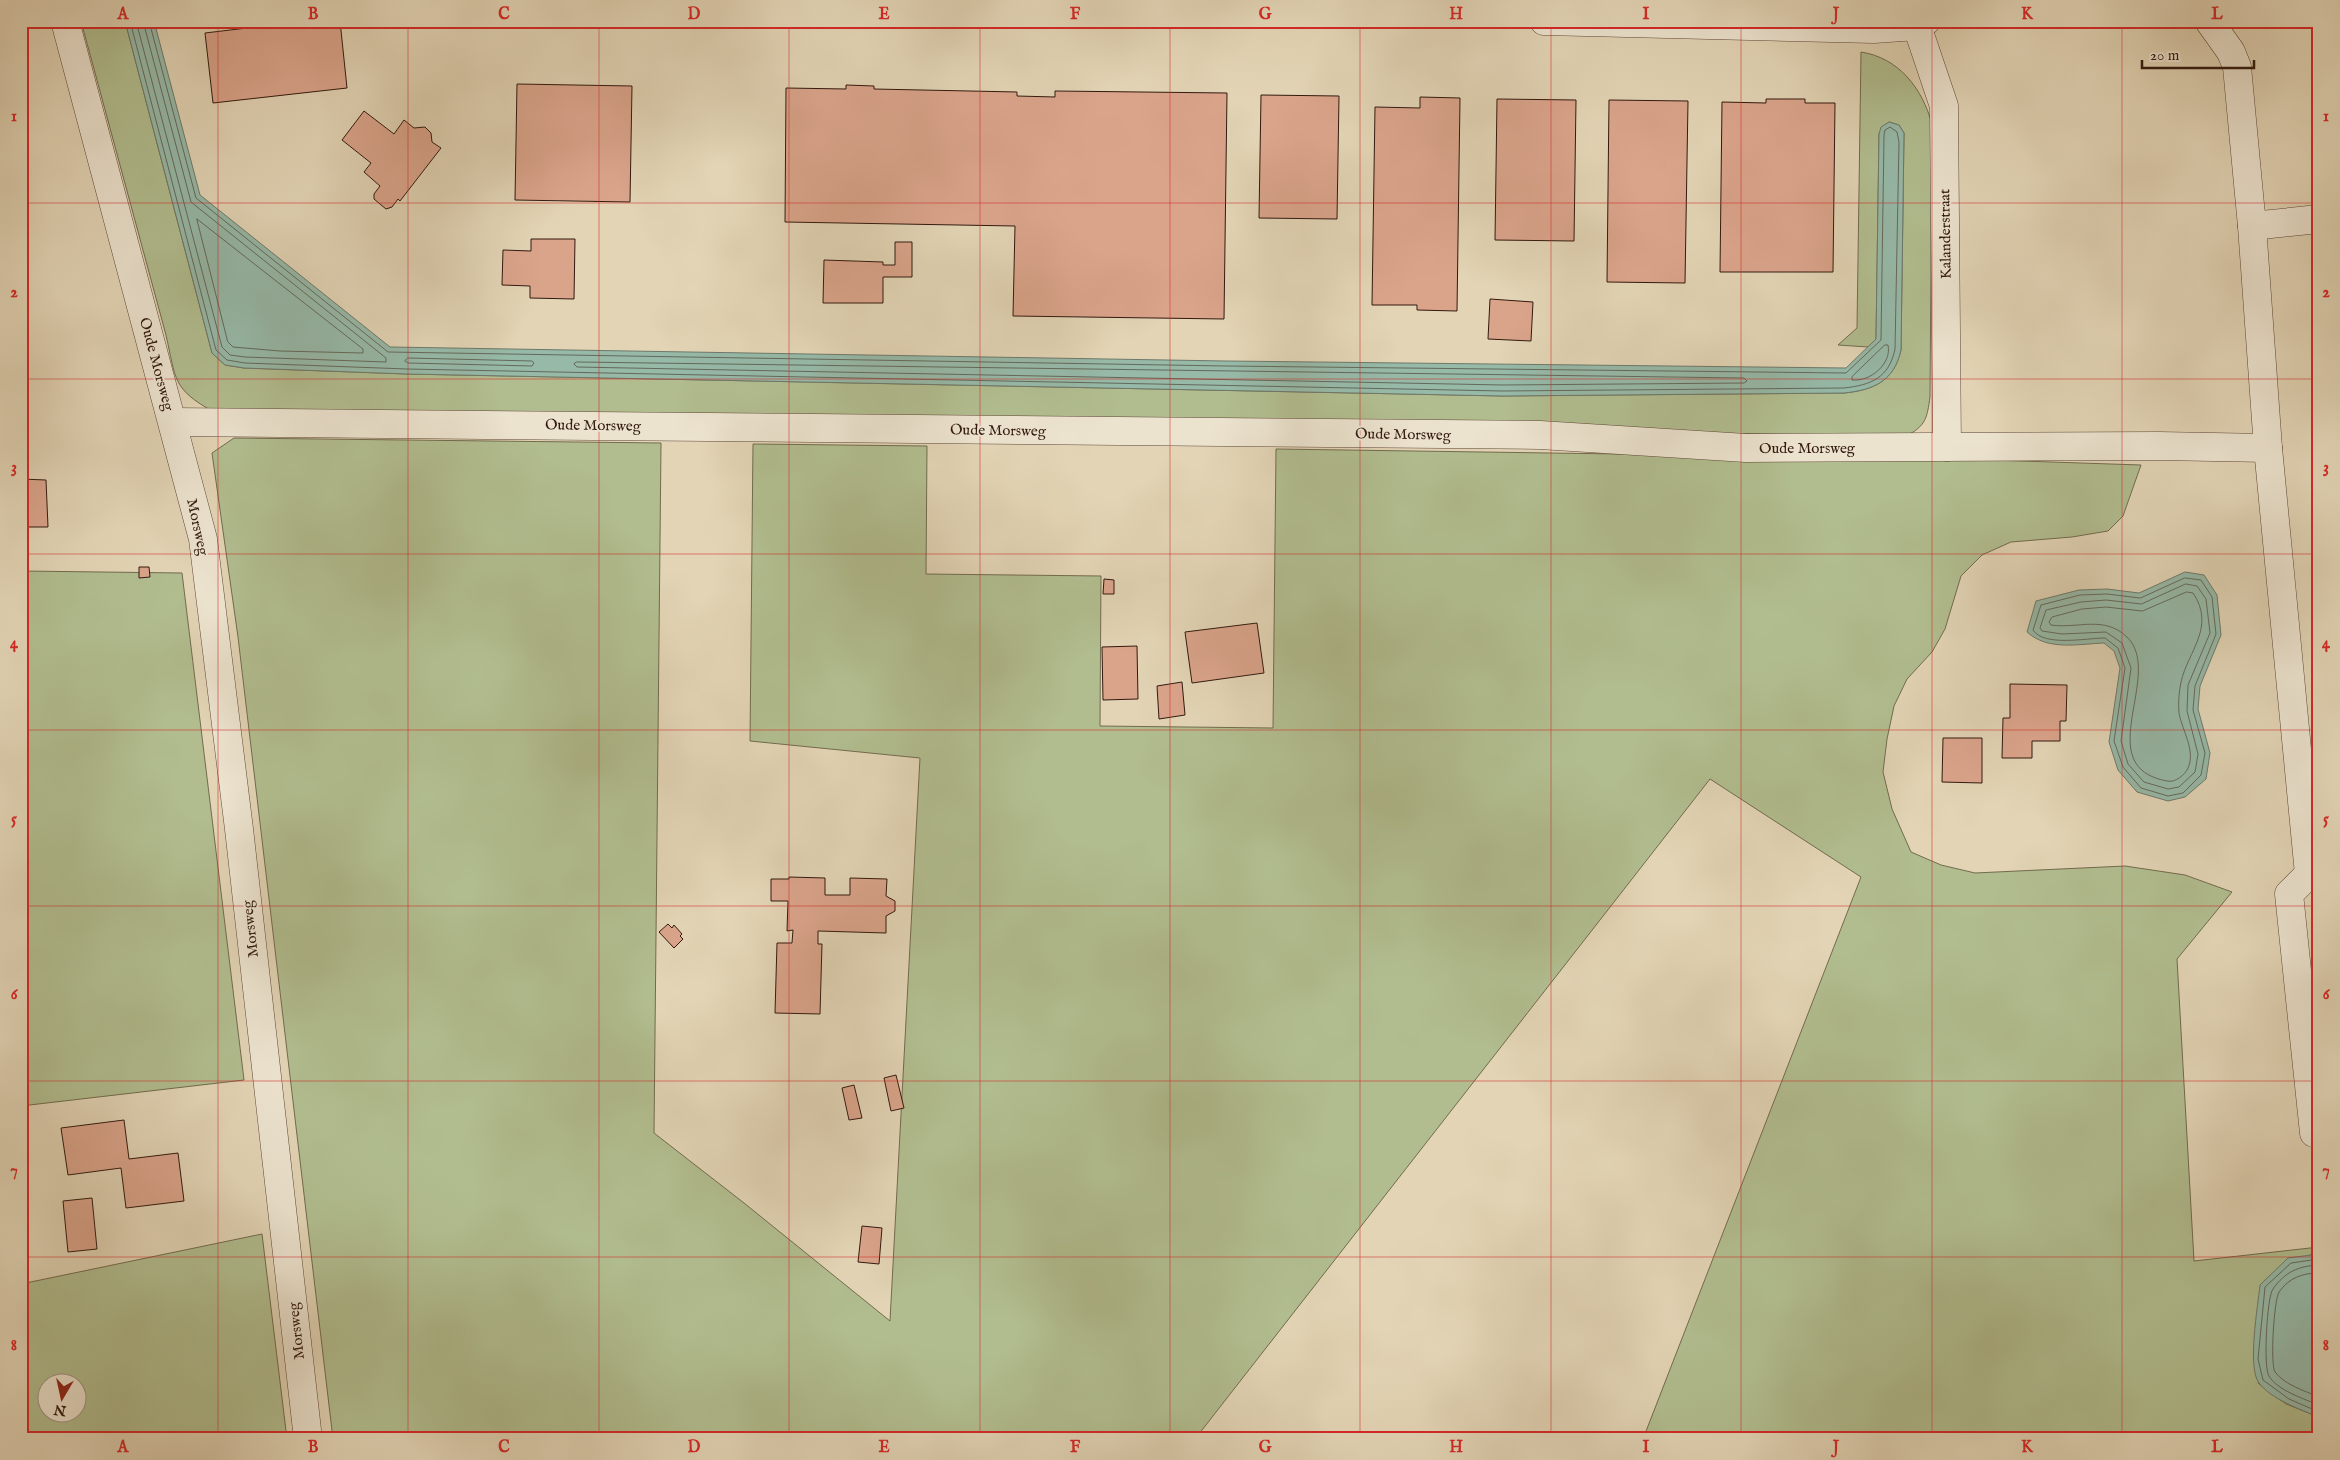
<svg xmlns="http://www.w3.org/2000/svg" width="2340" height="1460" viewBox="0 0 2340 1460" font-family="'IM FELL English',serif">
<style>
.green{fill:#b1bd8f;stroke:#726b4e;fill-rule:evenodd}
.water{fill:#96b9a8;stroke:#6e796a}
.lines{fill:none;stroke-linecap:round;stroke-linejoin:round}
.shore{stroke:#64695b;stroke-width:1}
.building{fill:#daa48b;stroke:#32190e}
.minor-casing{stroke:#5e4838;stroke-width:29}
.minor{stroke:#ece3cf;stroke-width:28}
.grid{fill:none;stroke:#d62828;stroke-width:1;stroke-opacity:0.55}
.labels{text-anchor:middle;stroke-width:4;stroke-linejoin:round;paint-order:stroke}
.street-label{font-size:15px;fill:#32190e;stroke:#ece3cf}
.neatline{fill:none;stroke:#d62828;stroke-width:2}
.grid-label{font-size:16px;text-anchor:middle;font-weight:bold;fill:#d62828}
</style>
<rect width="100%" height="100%" fill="#e2d4b5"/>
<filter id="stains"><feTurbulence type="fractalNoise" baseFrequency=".004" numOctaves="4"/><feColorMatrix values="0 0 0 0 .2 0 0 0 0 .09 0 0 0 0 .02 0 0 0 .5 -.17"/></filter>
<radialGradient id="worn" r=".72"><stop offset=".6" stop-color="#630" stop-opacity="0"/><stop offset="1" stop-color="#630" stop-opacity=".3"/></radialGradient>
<!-- green -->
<g class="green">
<path d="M81,21H125L212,353L225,365L244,368L407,374L1503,396L1844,393C1874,390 1894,381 1901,350L1904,133L1899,125L1889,122L1879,134L1876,339L1868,347L1838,345L1857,328L1861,52C1899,58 1922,88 1932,124L1930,397C1927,418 1926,426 1906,436L214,412C172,389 176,379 166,335Z"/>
<polygon points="234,438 661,443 654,1133 744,1203 890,1321 920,758 750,741 753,444 927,446 926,574 1101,576 1100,726 1273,728 1276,449 1960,459 2141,465 2123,516 2108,531 2072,537 2011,542 1982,555 1961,576 1945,629 1932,652 1907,679 1894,706 1887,739 1883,772 1892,809 1911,852 1941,865 1975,873 2125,866 2185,875 2232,892 2177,959 2194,1261 2319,1247 2319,1254 2311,1254 2258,1383 2286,1404 2319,1417 2319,1439 1643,1439 1861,877 1710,779 1195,1439 333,1439 238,637 212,453"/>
<polygon points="21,571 182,573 244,1080 21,1106"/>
<path d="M262,1234L287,1439H49L45,1436L21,1439V1284ZM48,1382H78V1412H48Z"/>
</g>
<!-- water -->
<g class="water">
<path d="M125,21H154L200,195L390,347L1226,361L1846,368L1876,339L1879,134L1881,127L1889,122L1899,125L1904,133L1901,350C1894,381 1874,390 1844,393L1503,396L407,374L244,368L225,365L212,353Z"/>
<path d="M2185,572L2204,575L2217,595L2221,635L2200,686L2198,709L2210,753L2206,779L2185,797L2168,801L2137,792L2118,770L2109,742L2120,668L2114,651L2104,643C2078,644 2048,651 2027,632L2036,601L2079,590L2107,589L2139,593Z"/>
<path d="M2319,1254V1417C2301,1410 2271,1399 2259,1383C2247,1368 2258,1305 2260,1285L2288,1258Z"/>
</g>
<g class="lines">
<!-- shore -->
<g class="shore">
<path d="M130,21L216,350L227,360L245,363L407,369L1503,391L1844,388C1871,385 1889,378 1895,349L1899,142L1897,132L1890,127L1885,130L1884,135L1881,340L1846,373L1226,366L388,352L196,198L149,21"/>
<polyline points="136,21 222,347 230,355 245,357 386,362 386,358 191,202 143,21"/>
<polygon points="197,219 363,349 363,353 280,351 233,347 228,342"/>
<path d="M1885,345H1888C1892,364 1870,382 1852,380V377Z"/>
<polygon points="408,358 532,361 534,363 532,366 408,363 405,361"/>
<polygon points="577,362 1744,378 1747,381 1744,383 1503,385 577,367 574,364"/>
<path d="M2185,578L2201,580L2212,597L2216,634L2195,686L2193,710L2205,753L2201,775L2183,793L2168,796L2141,788L2123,767L2114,741L2125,668L2118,648L2105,638C2087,638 2044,647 2033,630L2041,605L2080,595L2107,594L2140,598Z"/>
<polygon points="2186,584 2197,586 2206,599 2210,633 2188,685 2187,711 2198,754 2195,772 2179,787 2168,789 2144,782 2128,764 2121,741 2131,668 2122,643 2106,632 2062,634 2042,631 2040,628 2046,610 2081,602 2106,600 2141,604"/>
<path d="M2187,592L2193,593C2216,627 2188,651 2181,682C2179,691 2178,704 2179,713C2182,730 2196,751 2188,768C2185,775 2175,783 2167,781C2089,767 2165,674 2127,637C2104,615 2078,629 2051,625L2049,622L2052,617L2082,609L2106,607L2142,611Z"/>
<polyline points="2319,1259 2291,1263 2265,1287 2258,1359 2263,1380 2289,1399 2319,1412"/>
<path d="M2319,1265C2298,1266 2285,1272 2273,1289C2267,1296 2263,1368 2269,1376C2277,1390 2304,1399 2319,1405"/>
<path d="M2319,1273C2302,1273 2289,1278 2279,1292C2274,1300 2270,1364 2275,1372C2285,1385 2305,1391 2319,1397"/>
</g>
</g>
<!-- building -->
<g class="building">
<polygon points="306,21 340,21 347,88 213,103 205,33"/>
<polygon points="517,84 632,86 630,202 515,200"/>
<polygon points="846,85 874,86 874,89 1017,92 1017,96 1055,97 1055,91 1227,93 1224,319 1013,316 1015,226 785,222 786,88 846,89"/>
<polygon points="1261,95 1339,96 1337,219 1259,218"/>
<polygon points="1420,97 1460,98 1457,311 1417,310 1417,305 1372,305 1375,107 1420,108"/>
<polygon points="1497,99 1576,100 1574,241 1495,240"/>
<polygon points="1766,99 1805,99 1805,103 1835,103 1833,272 1720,272 1722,102 1766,103"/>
<polygon points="1609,100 1688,101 1685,283 1607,282"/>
<polygon points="364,111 394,134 404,120 414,128 425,127 431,133 432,142 441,148 400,201 398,199 392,207 386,209 374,199 374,194 380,186 364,172 371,163 342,140"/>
<polygon points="531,239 575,239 574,299 530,298 530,286 502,285 503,250 531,251"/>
<polygon points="895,242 912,242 912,277 883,277 883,303 823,303 824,260 883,262 883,265 895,265"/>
<polygon points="1490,299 1533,302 1531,341 1488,339"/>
<polygon points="21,479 46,480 48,527 23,527 21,531"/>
<polygon points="139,567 149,567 150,577 139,578"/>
<polygon points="1104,579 1114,580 1114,594 1103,594"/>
<polygon points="1257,623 1264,673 1192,683 1185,632"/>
<polygon points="1137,646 1138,699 1103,700 1102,647"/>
<polygon points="1182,682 1185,715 1159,719 1157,686"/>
<polygon points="2010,684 2067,685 2066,721 2060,721 2060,741 2032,741 2032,758 2002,758 2003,718 2010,718"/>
<polygon points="1943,738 1982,738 1982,783 1942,782"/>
<polygon points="789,877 825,878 825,895 850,895 850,878 887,879 886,896 895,901 895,911 886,916 886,933 818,931 818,944 822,944 820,1014 775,1013 777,943 792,943 793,930 787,931 788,901 771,901 771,879 789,879"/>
<polygon points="668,924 672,928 674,925 682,934 680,936 683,939 674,948 659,932"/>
<polygon points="896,1075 904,1108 891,1111 884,1078"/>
<polygon points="854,1085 862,1118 849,1120 842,1088"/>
<polygon points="124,1120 129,1159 178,1153 184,1201 126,1208 121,1168 68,1175 61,1128"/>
<polygon points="92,1198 97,1249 68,1252 63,1201"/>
<polygon points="862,1226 882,1228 879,1264 858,1262"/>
</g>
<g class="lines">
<!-- minor casing -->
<g class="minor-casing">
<g id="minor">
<polyline points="65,21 203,539 239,829 308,1439"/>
<polyline points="1544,21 1874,29 1917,26 1926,21"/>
<polyline points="2209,21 2231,52 2237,67 2252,226 2319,219"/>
<polyline points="1917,26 1944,106 1947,447"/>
<polyline points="2252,226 2268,448 2309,874 2289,894 2314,1133 2319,1133"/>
<polyline points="173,422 1540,435 1746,448 2159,446 2268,448"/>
</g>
</g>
<!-- minor -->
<use href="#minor" class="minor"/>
</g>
<!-- grid -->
<path class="grid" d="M218,21V1439M408,21V1439M599,21V1439M789,21V1439M980,21V1439M1170,21V1439M1360,21V1439M1551,21V1439M1741,21V1439M1932,21V1439M2122,21V1439M21,203H2319M21,379H2319M21,554H2319M21,730H2319M21,906H2319M21,1081H2319M21,1257H2319"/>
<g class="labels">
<!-- street labels -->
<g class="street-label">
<text transform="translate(1945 234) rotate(-91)" y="5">Kalanderstraat</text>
<text transform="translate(157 364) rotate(75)" y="5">Oude Morsweg</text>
<text transform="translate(593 425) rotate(1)" y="5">Oude Morsweg</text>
<text transform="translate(998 430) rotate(1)" y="5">Oude Morsweg</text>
<text transform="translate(1403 434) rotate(1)" y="5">Oude Morsweg</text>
<text x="1807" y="453">Oude Morsweg</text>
<text transform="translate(198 527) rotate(78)" y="5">Morsweg</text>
<text transform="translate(250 929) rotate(-96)" y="5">Morsweg</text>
<text transform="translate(296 1331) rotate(-96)" y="5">Morsweg</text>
</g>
</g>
<!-- margin -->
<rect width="2340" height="1460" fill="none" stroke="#e2d4b5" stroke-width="55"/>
<!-- north arrow -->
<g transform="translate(62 1398) rotate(189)"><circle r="24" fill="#ece3cf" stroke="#a29282"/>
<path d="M0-4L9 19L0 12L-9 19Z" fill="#8f2418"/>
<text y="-8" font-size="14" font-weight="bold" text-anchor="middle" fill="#32190e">N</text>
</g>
<!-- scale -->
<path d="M2142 60v8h112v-8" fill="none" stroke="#32190e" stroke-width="2.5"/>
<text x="2150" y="60" font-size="15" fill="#32190e" stroke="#ece3cf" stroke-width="4" paint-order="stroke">20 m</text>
<rect x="28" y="28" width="2284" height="1404" class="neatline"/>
<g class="grid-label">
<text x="123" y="19">A</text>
<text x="313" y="19">B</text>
<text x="504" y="19">C</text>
<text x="694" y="19">D</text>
<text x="884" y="19">E</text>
<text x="1075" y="19">F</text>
<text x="1265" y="19">G</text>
<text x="1456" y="19">H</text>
<text x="1646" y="19">I</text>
<text x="1836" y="19">J</text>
<text x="2027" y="19">K</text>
<text x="2217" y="19">L</text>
<text x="14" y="121">1</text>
<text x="2326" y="121">1</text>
<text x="14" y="297">2</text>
<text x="2326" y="297">2</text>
<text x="14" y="472">3</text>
<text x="2326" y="472">3</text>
<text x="14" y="648">4</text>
<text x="2326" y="648">4</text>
<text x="14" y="824">5</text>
<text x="2326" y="824">5</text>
<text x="14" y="999">6</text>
<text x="2326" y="999">6</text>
<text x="14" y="1175">7</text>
<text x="2326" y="1175">7</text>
<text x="14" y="1350">8</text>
<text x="2326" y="1350">8</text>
<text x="123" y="1452">A</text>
<text x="313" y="1452">B</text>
<text x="504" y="1452">C</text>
<text x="694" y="1452">D</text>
<text x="884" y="1452">E</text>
<text x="1075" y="1452">F</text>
<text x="1265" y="1452">G</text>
<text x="1456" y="1452">H</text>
<text x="1646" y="1452">I</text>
<text x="1836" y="1452">J</text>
<text x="2027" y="1452">K</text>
<text x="2217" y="1452">L</text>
</g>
<rect width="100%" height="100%" filter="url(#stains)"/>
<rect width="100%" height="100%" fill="url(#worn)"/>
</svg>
